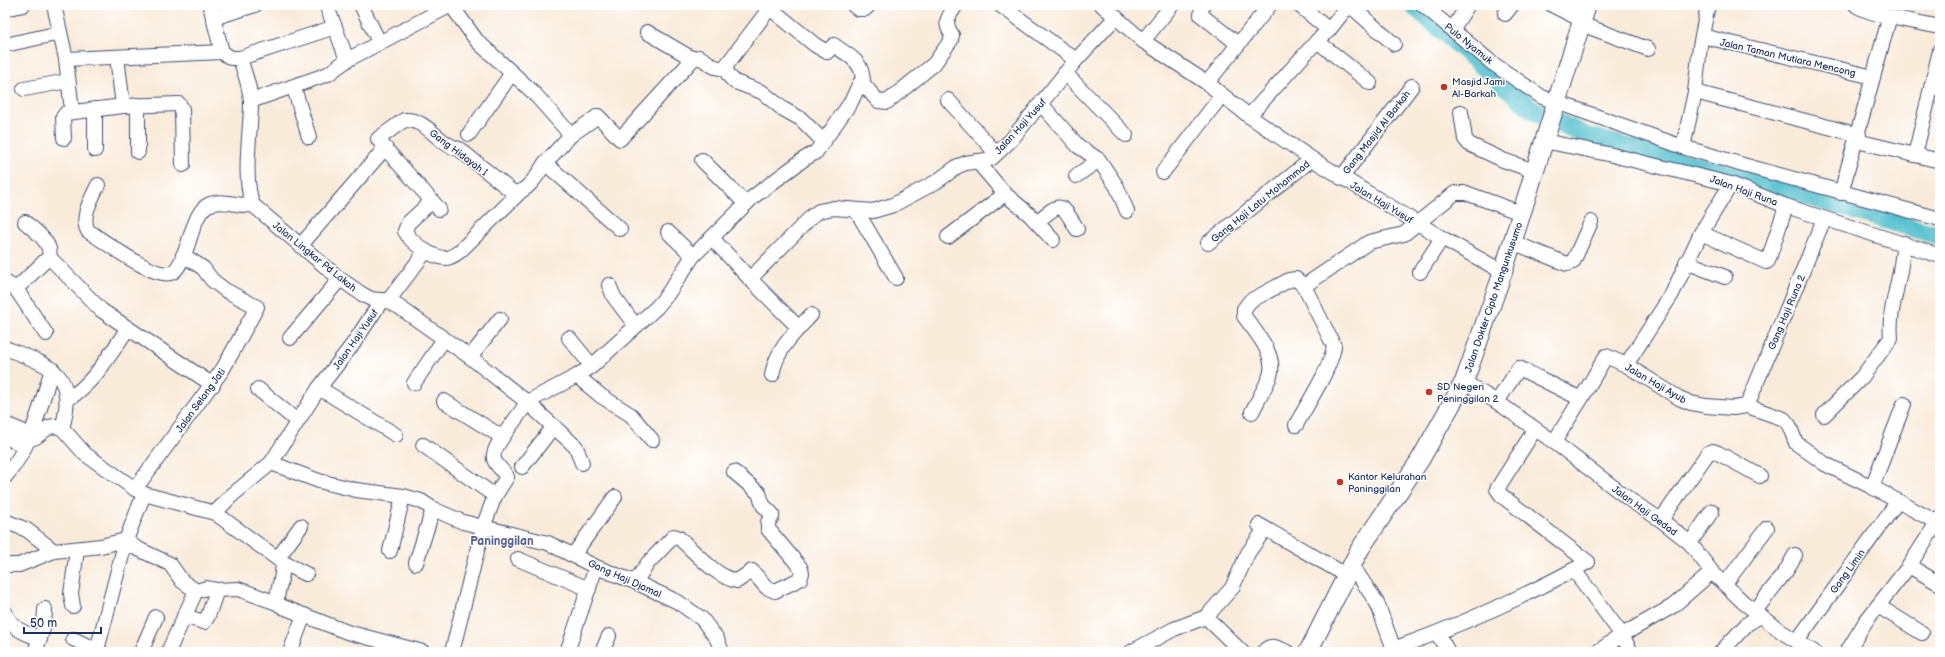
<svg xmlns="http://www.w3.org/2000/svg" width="1945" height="657" viewBox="0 0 1945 657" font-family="'Balsamiq Sans',sans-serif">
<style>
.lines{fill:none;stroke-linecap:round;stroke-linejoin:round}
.river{stroke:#53bfcd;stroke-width:19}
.minor-casing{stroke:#3c4b71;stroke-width:16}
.major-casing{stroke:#3c4b71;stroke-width:20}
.minor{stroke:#fff;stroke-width:14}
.major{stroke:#fff;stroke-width:18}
.poi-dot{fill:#c8321e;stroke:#fff;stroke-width:1.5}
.labels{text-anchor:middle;stroke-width:3;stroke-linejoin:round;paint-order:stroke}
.street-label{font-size:10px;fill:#1b2f5e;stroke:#fff}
.poi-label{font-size:10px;fill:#1b2f5e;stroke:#fff;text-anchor:start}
.quarter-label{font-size:12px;font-weight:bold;fill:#586091;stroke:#fff}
</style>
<rect width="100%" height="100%" fill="#fff"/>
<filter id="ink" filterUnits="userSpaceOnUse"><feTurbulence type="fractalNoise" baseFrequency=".025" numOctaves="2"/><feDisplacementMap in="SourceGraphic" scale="8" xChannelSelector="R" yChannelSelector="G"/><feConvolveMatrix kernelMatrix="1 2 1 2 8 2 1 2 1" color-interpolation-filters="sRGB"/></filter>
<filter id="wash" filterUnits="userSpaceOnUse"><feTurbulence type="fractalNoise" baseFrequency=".012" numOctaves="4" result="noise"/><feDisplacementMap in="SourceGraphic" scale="16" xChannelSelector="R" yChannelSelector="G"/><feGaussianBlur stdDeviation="0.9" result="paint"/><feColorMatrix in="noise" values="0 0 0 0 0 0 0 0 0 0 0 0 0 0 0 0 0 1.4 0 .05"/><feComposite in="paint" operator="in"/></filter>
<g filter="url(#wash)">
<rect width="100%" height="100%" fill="#f9ebda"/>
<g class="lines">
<!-- river -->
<polyline class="river" points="1413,5 1532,109 1585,136 1763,183 1940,236"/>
</g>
</g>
<g filter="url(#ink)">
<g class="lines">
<!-- minor casing -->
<g class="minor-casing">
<g id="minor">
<polyline points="54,5 66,59 222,52"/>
<polyline points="210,5 222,52 231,58 240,58 335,27 347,60"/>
<polyline points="326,5 335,27"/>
<polyline points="361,5 379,42"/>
<polyline points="451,5 477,41 533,92 571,135"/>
<polyline points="853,5 858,9 865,9 869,5"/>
<polyline points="1000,5 1076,60"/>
<polyline points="1102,5 1143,41 1207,83 1249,116 1312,159 1442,238 1503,272"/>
<polyline points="1202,5 1201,15 1238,44"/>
<polyline points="1299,5 1329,30"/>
<polyline points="1423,5 1492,63 1542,97 1683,147 1743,165 1940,219"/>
<polyline points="1552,5 1582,20"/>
<path d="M1856,5C1868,15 1923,23 1940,27"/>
<path d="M770,8L815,45L827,52L834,45C851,58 863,60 863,84"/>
<polyline points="5,9 23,5"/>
<polyline points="1505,14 1512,5"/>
<polyline points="213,18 255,5"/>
<polyline points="1581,24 1648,49"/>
<polyline points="1452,30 1468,5"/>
<polyline points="647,32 693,59"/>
<polyline points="1702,36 1873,77"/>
<polyline points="1143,41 1172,5"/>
<polyline points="1317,41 1370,83"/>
<polyline points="5,45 60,33"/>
<path d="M240,58C244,72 251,89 251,103C251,133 242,177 253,205L340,279L362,294L371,299L388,301L399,307L470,357L527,402L576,447L582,463"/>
<polyline points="66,59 72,111"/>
<polyline points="725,67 729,76 735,82 762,92 783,109 801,119 824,142"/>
<polyline points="1065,73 1126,135"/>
<polyline points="1207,83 1270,5"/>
<polyline points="294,88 309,137"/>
<polyline points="24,89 68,81"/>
<polyline points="1695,92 1859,135"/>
<polyline points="948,100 996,153"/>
<polyline points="251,101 328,74 347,60 451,5"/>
<polyline points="1041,104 1078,146 1099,160 1117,187 1127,211"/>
<polyline points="138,105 138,152"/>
<polyline points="123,106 179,104 182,109 183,165"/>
<polyline points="1461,112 1465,139 1469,144 1503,160 1534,171"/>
<polyline points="1249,116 1317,41 1329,30 1344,11 1349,8 1354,9 1394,44"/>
<polyline points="469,134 512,73"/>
<polyline points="64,138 63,117 66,113 123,106 117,57"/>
<polyline points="1544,141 1608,154 1731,184 1786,206 1940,256"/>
<polyline points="1857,141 1940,161"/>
<polyline points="1683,147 1695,92 1700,46 1708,5"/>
<polyline points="385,148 439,209"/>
<polyline points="95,150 95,109"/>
<polyline points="1915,155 1940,50"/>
<polyline points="702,160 746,204"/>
<polyline points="977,161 1005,194 1030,215 1053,240"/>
<path d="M545,163L571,135L598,116L620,139L693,59L699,57C708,61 714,71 725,67L772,5"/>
<polyline points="1163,172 1222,95"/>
<polyline points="1076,176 1099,160"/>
<polyline points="1341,178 1412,86"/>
<path d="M98,185C92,198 80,217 88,231C103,240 157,282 173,272C182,266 189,241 192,231C196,221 199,210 208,205C222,198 239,207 253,205"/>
<polyline points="1841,193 1888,23"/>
<path d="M432,201L408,223L405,231C411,243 432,258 446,258C451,258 456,254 460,251L519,193"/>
<polyline points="856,210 896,278"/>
<path d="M1038,221C1062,201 1061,203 1077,229"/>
<polyline points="668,232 693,256"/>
<polyline points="1701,233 1766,262 1768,261 1786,206"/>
<polyline points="948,237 1005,194"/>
<polyline points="712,238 750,279 812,216 819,211 834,208 873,211 893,205 936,182 958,166 966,163 986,160 992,158 1011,140 1076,60 1115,18"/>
<polyline points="1512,242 1567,264 1573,262 1591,222"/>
<polyline points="1208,243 1312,159"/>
<path d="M301,245L385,148L378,139L404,120C427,118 439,146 459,149L514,193C528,192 538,174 545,163L620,229"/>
<polyline points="49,257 101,310 213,385"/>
<polyline points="1686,262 1725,277"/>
<polyline points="1420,272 1442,238"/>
<polyline points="750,279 799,328"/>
<polyline points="5,282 16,289 46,334"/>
<polyline points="609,285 614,297 635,325"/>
<polyline points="1304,286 1369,242 1404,234 1455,193 1466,193 1521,213"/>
<path d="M16,289L49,257C53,243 35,231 25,222"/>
<polyline points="388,301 426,251"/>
<polyline points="290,338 340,279"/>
<polyline points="569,338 592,366"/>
<path d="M5,348C48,365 79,372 62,428"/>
<polyline points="470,357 500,319"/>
<polyline points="1626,365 1672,294 1701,233 1731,184"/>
<path d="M772,375C776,350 794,333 811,315"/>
<polyline points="577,376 601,396 631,415 652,440"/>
<polyline points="1464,382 1497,402 1554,442 1633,502 1661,520 1690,543 1712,572 1743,602 1782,632 1814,652"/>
<polyline points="414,383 444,339"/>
<polyline points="319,388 396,435"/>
<polyline points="258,389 297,421"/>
<path d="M68,399C94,383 111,353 128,328"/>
<polyline points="444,401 502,437"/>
<path d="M527,402L577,376L592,366L657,307L667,295L693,256L753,197L804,159L816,152L851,102L860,83L864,85L878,101L887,102L934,64L951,40L952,35C943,21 948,18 956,5"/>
<polyline points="1497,402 1519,368 1581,399"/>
<polyline points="1747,406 1824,219"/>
<path d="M1252,412C1258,400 1265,388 1270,376C1277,354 1255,332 1244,316V309L1250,301L1289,280L1296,279L1304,286L1334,346C1331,369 1307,404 1296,425"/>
<path d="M1824,415L1862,377L1891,338C1889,317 1894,301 1898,281C1901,269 1902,256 1904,243"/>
<polyline points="5,424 22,431 29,440"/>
<path d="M5,437L18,443L36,437L49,427L55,426L62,428L85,454L135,489L144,494L215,513L282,562C285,576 276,589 277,603"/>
<polyline points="1554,442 1581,399 1606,356 1626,365 1679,398 1691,403 1706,406 1733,408 1747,406 1784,419 1789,425 1796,443 1825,464 1872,487 1936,522"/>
<polyline points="423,445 495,496"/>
<polyline points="271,463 319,481 356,490 403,496 421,501 433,509 463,522 548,543 596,567 635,582 678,602 702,619 717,639 722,652"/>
<polyline points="522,467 554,426"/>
<path d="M5,477C32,446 40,407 52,369"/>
<polyline points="1872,487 1904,404"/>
<polyline points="135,489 223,369 257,307 225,290 212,280 203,268 183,255"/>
<polyline points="215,513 231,496 271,463 319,388 353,344 382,300"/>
<polyline points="1661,520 1708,453 1713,451 1718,453 1760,476"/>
<polyline points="5,521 27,530 54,551"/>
<polyline points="1259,525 1346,575"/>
<polyline points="126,540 136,548 170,564 182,581 196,591"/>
<polyline points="1690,543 1712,511"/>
<polyline points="390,551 403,496"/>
<polyline points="574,554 615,497"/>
<polyline points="278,558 301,526"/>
<polyline points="518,559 589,589"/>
<polyline points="282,562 306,574"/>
<polyline points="416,563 433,509"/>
<polyline points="1351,564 1377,603 1395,652"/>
<polyline points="5,565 19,565 54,551 101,546 126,540"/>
<polyline points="1909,566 1940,584"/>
<polyline points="1574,570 1622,635 1631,652"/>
<path d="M635,582L648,563L674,536L679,538C694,551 717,578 737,581L752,571L766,587L775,591L800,579L802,573L800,567L768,529V522L772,517V514L763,505L759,493L734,472"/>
<polyline points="1725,584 1767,528"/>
<polyline points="196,591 207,588 217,590 238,589 277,603 283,607 347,632 423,652"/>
<polyline points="73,606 71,594 77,550"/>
<polyline points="1878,606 1922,633"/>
<polyline points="1755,611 1786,571 1795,555"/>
<path d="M5,612C12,630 24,632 40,639"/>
<polyline points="184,616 204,622 208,616 217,590"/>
<polyline points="1206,617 1242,652"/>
<polyline points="1438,634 1448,652"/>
<polyline points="73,639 101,652"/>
<polyline points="1797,641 1898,501"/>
<polyline points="97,650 126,540 144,494"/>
<polyline points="35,652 44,626 45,609"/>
<polyline points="141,652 156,617"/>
<polyline points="168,652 196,591"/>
<polyline points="290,652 304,615"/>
<path d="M452,652L483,527L495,496L507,477C504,471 496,466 494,459C490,447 521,415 527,402"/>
<polyline points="567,652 596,567"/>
<polyline points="602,652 609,636"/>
<polyline points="1131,652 1174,629 1206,617 1232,588 1248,553 1265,529"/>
<path d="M1263,652C1271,643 1276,647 1287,652"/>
<path d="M1389,652L1393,649C1461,625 1525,597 1588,562L1502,496L1497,489L1535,429"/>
<polyline points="1597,652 1622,635 1673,606 1712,572"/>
<polyline points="1721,652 1747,624 1760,616"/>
<polyline points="1847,652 1866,621 1909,566 1940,518"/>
</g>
</g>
<!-- major casing -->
<g class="major-casing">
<polyline id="major" points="1308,652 1360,549 1420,460 1464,382 1503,272 1587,5"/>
</g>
<!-- minor -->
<use href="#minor" class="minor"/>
<!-- major -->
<use href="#major" class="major"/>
</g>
</g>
<!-- markers -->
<g class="poi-dot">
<circle cx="1444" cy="87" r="4"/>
<circle cx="1429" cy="392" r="4"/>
<circle cx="1340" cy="482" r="4"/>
</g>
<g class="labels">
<!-- street labels -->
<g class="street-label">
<text transform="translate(1469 43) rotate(39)" y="4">Pulo Nyamuk</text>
<text transform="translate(1788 57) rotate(13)" y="4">Jalan Taman Mutiara Mencong</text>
<text transform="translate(1020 126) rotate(-48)" y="4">Jalan Haji Yusuf</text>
<text transform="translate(1376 132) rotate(-52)" y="4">Gang Masjid Al Barkah</text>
<text transform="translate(459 152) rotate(37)" y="4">Gang Hidayah I</text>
<text transform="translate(1744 190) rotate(20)" y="4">Jalan Haji Runa</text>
<text transform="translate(1260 201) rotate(-39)" y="4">Gang Haji Latu Mohammad</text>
<text transform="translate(1382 202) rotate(31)" y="4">Jalan Haji Yusuf</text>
<text transform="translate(315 256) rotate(39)" y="4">Jalan Lingkar Pd Lakah</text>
<text transform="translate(1493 297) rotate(-71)" y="4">Jalan Dokter Cipto Mangunkusumo</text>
<text transform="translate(1786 312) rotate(-67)" y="4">Gang Haji Runa 2</text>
<text transform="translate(355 339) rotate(-55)" y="4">Jalan Haji Yusuf</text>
<text transform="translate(1656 383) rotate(30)" y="4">Jalan Haji Ayub</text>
<text transform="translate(200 400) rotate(-54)" y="4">Jalan Selang Jati</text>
<text transform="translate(1645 510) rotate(36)" y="4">Jalan Haji Gedad</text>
<text transform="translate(1847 571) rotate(-54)" y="4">Gang Limin</text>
<text transform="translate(625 578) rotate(24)" y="4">Gang Haji Djamal</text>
</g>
<!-- poi labels -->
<g class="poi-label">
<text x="1452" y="85">Masjid Jami<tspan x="1452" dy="12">Al-Barkah</tspan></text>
<text x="1437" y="390">SD Negeri<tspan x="1437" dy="12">Peninggilan 2</tspan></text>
<text x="1348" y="480">Kantor Kelurahan<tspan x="1348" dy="12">Paninggilan</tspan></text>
</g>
<!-- quarter labels -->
<g class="quarter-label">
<text x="502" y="545">Paninggilan</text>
</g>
</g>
<!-- margin -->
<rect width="1945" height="657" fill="none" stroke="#fff" stroke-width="20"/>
<!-- scale -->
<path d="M24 627v6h77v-6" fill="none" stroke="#1b2f5e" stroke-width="2"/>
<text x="30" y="627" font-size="12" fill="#1b2f5e" stroke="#ffffff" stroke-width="3" paint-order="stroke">50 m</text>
</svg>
